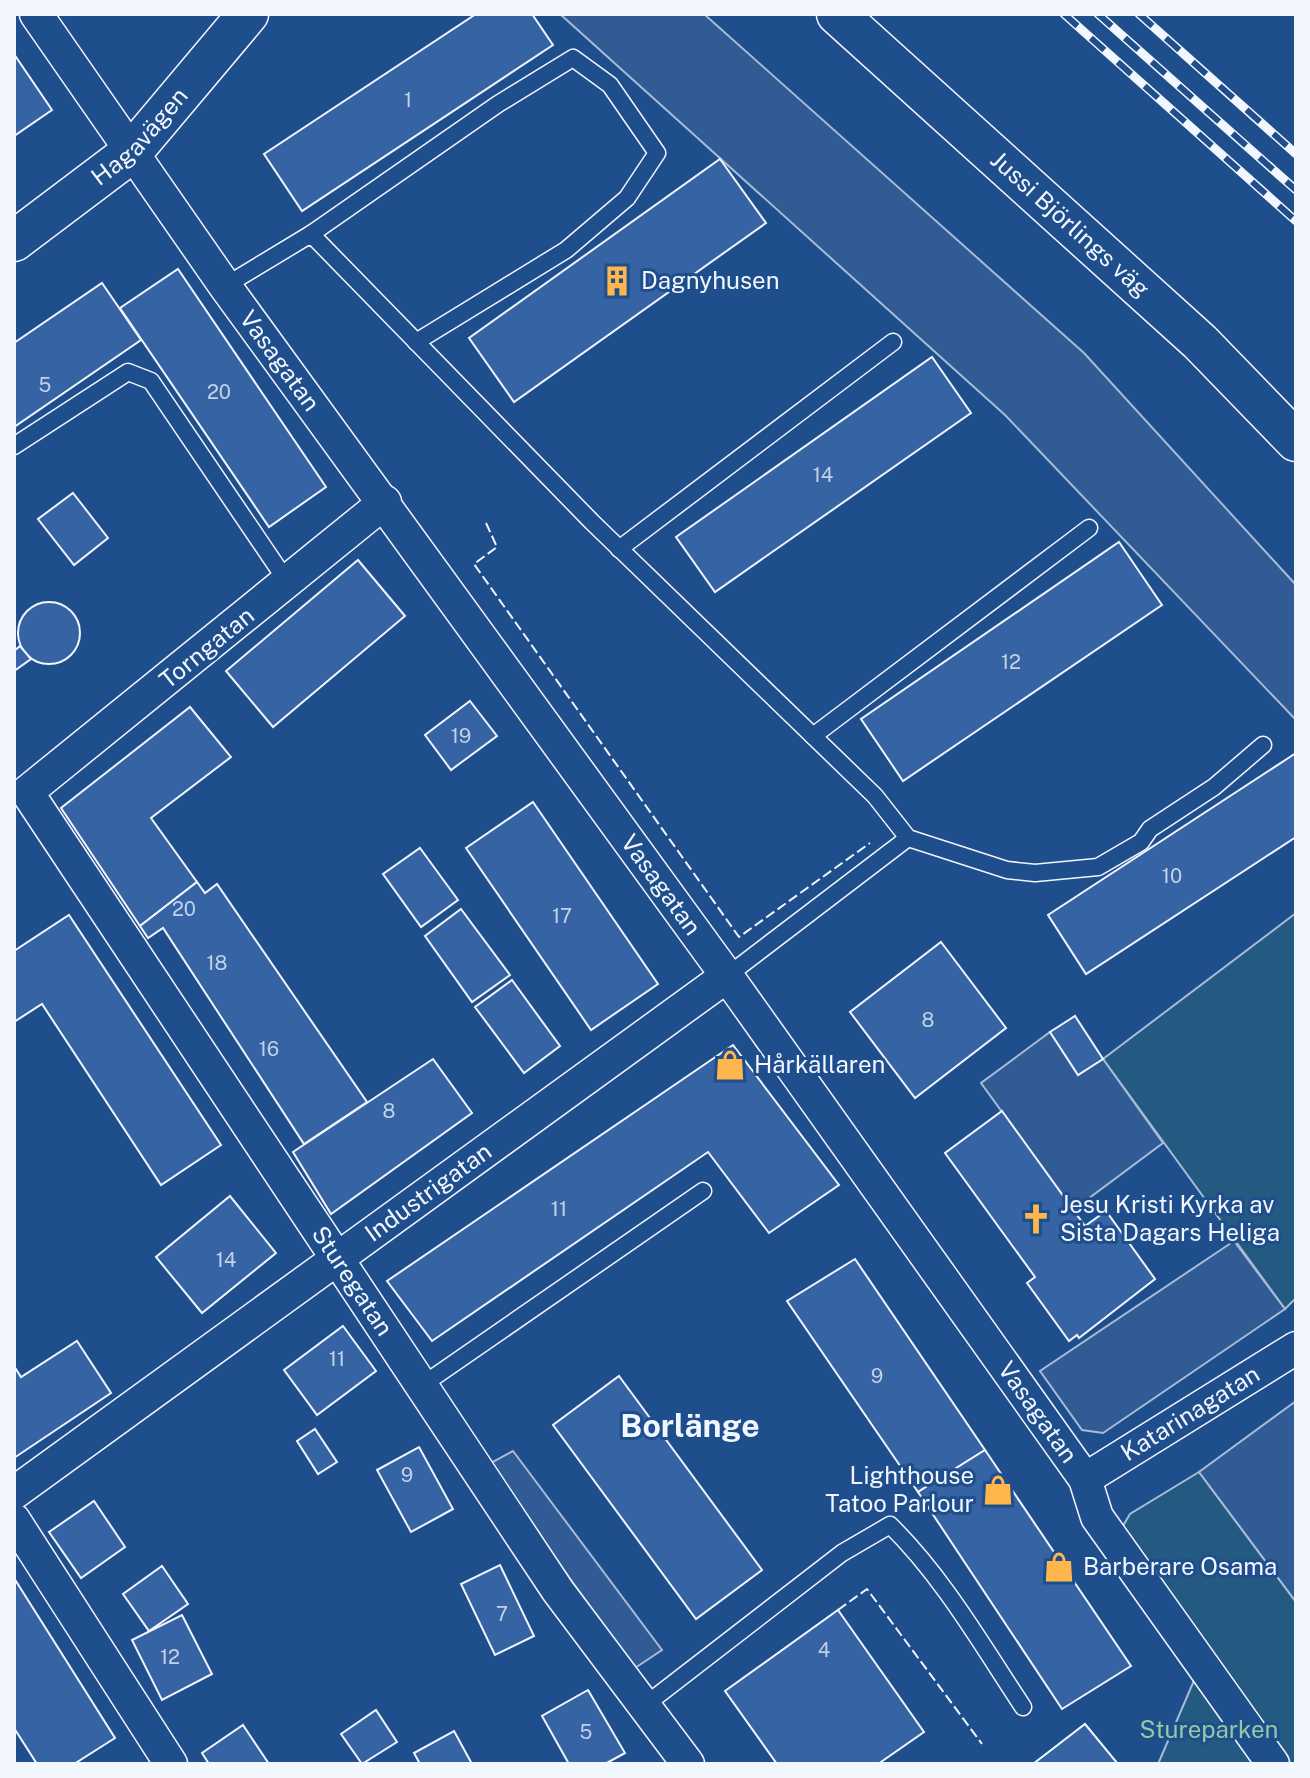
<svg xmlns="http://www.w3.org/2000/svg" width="1310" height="1778" viewBox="0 0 1310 1778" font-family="'Public Sans',sans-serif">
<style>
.green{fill:#245a82;stroke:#a8bbd7;stroke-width:2}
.parking{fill:#305b95;stroke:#a8bbd7;stroke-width:2}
.building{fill:#3563a3;stroke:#f2f6ff;stroke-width:2}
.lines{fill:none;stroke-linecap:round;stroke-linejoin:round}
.service-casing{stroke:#f2f6ff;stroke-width:19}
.minor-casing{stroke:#f2f6ff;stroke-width:35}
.tertiary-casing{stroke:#f2f6ff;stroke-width:43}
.service{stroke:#1f4e8c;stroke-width:16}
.minor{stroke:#1f4e8c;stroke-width:32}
.tertiary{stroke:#1f4e8c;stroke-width:40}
.rail-casing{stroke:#f2f6ff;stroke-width:9}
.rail{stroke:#1f4e8c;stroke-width:6;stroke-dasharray:18;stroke-linecap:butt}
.fence{stroke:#f2f6ff;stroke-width:2;stroke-dasharray:10 4;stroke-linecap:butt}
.labels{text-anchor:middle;stroke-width:6;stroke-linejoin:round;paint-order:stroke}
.number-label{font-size:20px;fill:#c3d1e8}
.street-label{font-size:24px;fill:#f2f6ff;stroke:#1f4e8c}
.poi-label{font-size:24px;fill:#f2f6ff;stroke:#1f4e8c;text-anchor:start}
.park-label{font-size:24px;fill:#97c8a6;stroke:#1f4e8c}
.district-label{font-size:32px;font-weight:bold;fill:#f2f6ff;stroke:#1f4e8c}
</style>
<rect width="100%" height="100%" fill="#1f4e8c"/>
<!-- green -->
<g class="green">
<polygon points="1296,913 1296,1298 1285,1309 1103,1059"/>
<polygon points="1199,1472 1296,1602 1296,1764 1281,1764 1120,1531 1130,1514"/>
<polygon points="1202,1662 1273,1764 1158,1764"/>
</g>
<!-- parking -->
<g class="parking">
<polygon points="560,14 704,14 1084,353 1296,585 1296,720 1005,415"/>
<polygon points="1050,1032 1078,1074 1103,1059 1163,1143 1073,1210 981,1083"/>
<polygon points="1234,1241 1285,1309 1103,1433 1082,1430 1040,1371"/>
<polygon points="1296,1401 1296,1602 1199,1472"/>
<polygon points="513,1451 662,1650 635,1668 487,1465"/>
</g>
<!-- building -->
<g class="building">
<polygon points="476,14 532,14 553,45 302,211 264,154"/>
<polygon points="14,54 52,110 14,136"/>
<polygon points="720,159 766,223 514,402 469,338"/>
<polygon points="178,269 326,487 269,527 120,308"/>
<polygon points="102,283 141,340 14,427 14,343"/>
<polygon points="932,357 971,413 715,592 676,537"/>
<polygon points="73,493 108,538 74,565 38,519"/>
<polygon points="1119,542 1162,605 903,781 861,719"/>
<polygon points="358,560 405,616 273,727 226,671"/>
<circle cx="49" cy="633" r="31"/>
<polygon points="20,646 31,659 14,671 14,651"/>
<polygon points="470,701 497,736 451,770 425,735"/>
<polygon points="190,707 231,757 151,818 197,882 140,926 61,808"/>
<polygon points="1296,753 1296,837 1086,974 1048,915"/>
<polygon points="533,802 658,984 591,1030 466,848"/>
<polygon points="420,848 458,900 421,927 383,874"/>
<polygon points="197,882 205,893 217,884 367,1102 304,1144 163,928 148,938 140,926"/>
<polygon points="461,909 510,975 472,1002 425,936"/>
<polygon points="69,915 221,1145 161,1185 42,1004 14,1022 14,951"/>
<polygon points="941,942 1006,1028 915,1098 850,1012"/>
<polygon points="512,980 560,1046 524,1073 475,1007"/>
<polygon points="1075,1016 1103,1059 1078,1075 1050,1032"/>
<polygon points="733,1045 839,1185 769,1233 708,1152 432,1341 387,1281"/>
<polygon points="433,1059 472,1113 331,1214 293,1152"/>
<polygon points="1002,1111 1085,1226 1106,1211 1155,1279 1079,1338 1077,1335 1069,1341 1027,1283 1035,1277 945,1153"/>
<polygon points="230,1196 276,1253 202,1313 156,1257"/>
<polygon points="855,1259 985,1450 918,1492 787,1301"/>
<polygon points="343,1326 376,1371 317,1415 284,1370"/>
<polygon points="77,1341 111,1393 14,1458 14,1366 21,1377"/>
<polygon points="619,1376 762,1570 696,1619 553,1425"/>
<polygon points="315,1429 337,1462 318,1474 297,1441"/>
<polygon points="419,1447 453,1509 411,1532 377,1470"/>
<polygon points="985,1450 1131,1666 1062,1709 918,1492"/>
<polygon points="94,1501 125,1547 81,1578 49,1532"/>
<polygon points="500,1565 534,1636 495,1655 461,1584"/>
<polygon points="162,1566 188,1604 149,1631 123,1594"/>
<polygon points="14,1578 115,1738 74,1764 37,1764 14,1728"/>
<polygon points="838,1610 924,1732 878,1764 777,1764 725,1691"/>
<polygon points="182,1615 212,1674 162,1700 132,1640"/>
<polygon points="588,1690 625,1753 605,1764 569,1764 542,1716"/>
<polygon points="376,1710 397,1742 362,1764 341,1734"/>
<polygon points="1085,1724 1118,1764 1033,1764"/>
<polygon points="243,1725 269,1764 209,1764 202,1753"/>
<polygon points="454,1731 472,1764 420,1764 414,1753"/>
</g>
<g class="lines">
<!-- service casing -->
<g class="service-casing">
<g id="service">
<polyline points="311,234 498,104 573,58 610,85 657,153 627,198 566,250 416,342"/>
<polyline points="225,286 311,234 592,522 875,796 908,838 1007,870 1035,873 1098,867 1141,842 1150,829 1214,787 1263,745"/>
<polyline points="14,446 128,372 151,381 288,583"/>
<polyline points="619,549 893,342"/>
<polyline points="813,736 1089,528"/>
<polyline points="727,976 908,838"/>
<polyline points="421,1386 703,1191"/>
<path d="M644,1706L842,1553L890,1525C943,1577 982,1645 1023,1707"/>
</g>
</g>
<!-- minor casing -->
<g class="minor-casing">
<g id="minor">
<path id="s1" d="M36,14L225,286L727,976L1085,1479L1097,1517L1273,1764"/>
<path id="s2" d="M385,502L27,792L558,1591L688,1764"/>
<path id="s3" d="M1085,1479L1296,1348"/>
<path id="s4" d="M14,1493L727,976"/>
<polyline points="14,1520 171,1764"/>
</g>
</g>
<!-- tertiary casing -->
<g class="tertiary-casing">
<g id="tertiary">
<path id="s5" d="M837,14L1200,342L1296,441"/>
<path id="s6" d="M14,241L132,152L248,14"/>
</g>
</g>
<!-- service -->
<use href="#service" class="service"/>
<!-- minor -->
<use href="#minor" class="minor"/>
<!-- tertiary -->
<use href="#tertiary" class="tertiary"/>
<!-- rail casing -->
<g class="rail-casing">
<g id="rail">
<polyline points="1064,14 1296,221"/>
<polyline points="1098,14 1296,190"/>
<polyline points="1139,14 1296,154"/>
</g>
</g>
<!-- rail -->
<use href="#rail" class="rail"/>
<!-- fence -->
<g class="fence">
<polyline points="486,523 497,547 474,564 739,937 870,843"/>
<polyline points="838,1610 867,1589 982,1744"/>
</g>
</g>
<!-- icons -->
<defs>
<g id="building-bare" transform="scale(2.4)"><path d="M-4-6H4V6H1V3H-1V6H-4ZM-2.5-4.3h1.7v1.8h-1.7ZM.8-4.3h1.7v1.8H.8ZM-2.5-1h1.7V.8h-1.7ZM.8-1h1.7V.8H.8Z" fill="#ffb74d" stroke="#1f4e8c" stroke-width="2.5" paint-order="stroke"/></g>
<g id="shop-bare" transform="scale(2.4)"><path d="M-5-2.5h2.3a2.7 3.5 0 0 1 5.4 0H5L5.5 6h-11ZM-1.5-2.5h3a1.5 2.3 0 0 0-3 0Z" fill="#ffb74d" stroke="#1f4e8c" stroke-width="2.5" paint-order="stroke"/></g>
<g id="church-bare" transform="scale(2.4)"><path d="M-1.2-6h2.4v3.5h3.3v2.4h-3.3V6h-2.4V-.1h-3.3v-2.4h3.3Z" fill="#ffb74d" stroke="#1f4e8c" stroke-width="2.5" paint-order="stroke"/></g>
</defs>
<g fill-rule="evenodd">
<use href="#building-bare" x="617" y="281"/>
<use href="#shop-bare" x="730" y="1065"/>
<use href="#church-bare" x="1036" y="1219"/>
<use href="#shop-bare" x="998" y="1490"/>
<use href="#shop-bare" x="1059" y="1567"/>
</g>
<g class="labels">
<!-- number labels -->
<g class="number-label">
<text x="408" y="107">1</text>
<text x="45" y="392">5</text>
<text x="219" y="399">20</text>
<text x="823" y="482">14</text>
<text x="1011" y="669">12</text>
<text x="461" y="743">19</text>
<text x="1172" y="883">10</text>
<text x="184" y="916">20</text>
<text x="562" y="923">17</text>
<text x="217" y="970">18</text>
<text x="928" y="1027">8</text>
<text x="269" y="1056">16</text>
<text x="389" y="1118">8</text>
<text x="559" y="1216">11</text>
<text x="226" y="1267">14</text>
<text x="337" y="1366">11</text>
<text x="877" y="1383">9</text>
<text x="407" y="1482">9</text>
<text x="502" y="1621">7</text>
<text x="824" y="1657">4</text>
<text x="170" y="1664">12</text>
<text x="586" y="1739">5</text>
</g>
<!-- street labels -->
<g class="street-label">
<text dy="8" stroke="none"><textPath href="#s6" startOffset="164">Hagavägen</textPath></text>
<text dy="8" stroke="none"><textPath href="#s5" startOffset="314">Jussi Björlings väg</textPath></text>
<text dy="8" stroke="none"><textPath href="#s1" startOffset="424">Vasagatan</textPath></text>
<text transform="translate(207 648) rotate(-39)" y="8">Torngatan</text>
<text dy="8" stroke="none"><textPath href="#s1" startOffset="1072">Vasagatan</textPath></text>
<text dy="8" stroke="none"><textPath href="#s4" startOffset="512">Industrigatan</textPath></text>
<text dy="8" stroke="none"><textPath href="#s2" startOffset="1048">Sturegatan</textPath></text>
<text dy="8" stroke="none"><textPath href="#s1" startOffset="1720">Vasagatan</textPath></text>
<text dy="8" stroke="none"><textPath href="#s3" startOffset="124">Katarinagatan</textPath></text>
</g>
<!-- poi labels -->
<g class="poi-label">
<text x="641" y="289">Dagnyhusen</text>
<text x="754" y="1073">Hårkällaren</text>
<text x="1060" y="1213">Jesu Kristi Kyrka av<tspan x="1060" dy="28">Sista Dagars Heliga</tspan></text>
<text x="974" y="1484" text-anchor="end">Lighthouse<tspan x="974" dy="28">Tatoo Parlour</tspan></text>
<text x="1083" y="1575">Barberare Osama</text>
</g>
<!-- park labels -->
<g class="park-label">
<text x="1209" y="1738">Stureparken</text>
</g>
<!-- district labels -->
<g class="district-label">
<text x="690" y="1437">Borlänge</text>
</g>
</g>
<!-- border -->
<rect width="1310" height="1778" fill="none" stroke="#f2f6ff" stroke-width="32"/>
</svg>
